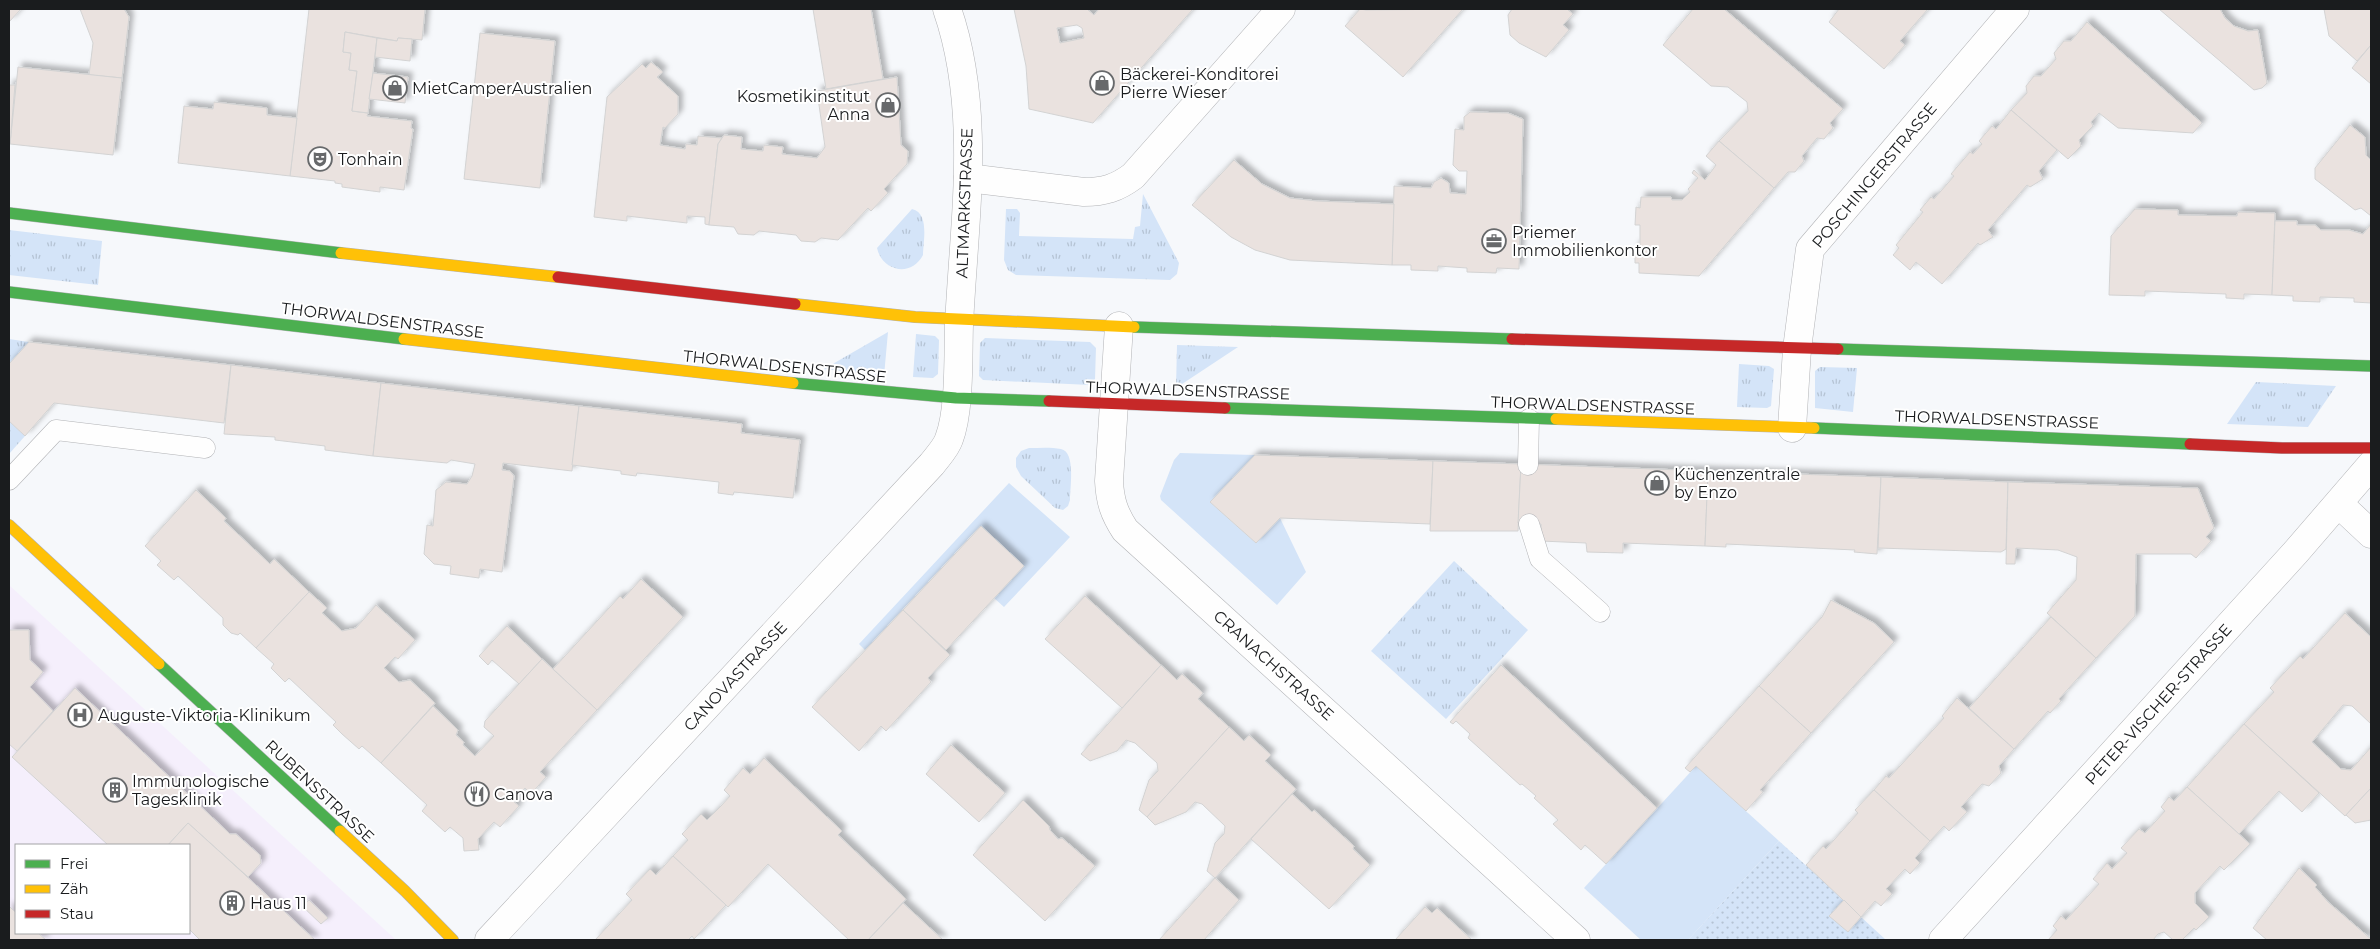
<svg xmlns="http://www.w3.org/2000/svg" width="2380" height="949" viewBox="0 0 2380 949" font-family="Montserrat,sans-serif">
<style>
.medical{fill:#f5effc;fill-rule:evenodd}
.grass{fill:url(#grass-tufts)}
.park{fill:url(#park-dots)}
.garden{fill:#d4e4f8}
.building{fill:#eae2df;stroke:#d3d3d3;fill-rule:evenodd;filter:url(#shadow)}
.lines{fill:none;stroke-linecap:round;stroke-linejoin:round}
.lane-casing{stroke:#b2b3b6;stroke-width:21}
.street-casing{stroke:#b2b3b6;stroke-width:29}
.fast-casing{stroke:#b2b3b6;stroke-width:12}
.slow-casing{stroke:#b2b3b6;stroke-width:12}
.jam-casing{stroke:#b2b3b6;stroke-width:12}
.lane{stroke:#fefefe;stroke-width:20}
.street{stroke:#fefefe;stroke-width:28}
.fast{stroke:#4caf50;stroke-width:11}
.slow{stroke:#ffc107;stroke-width:11}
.jam{stroke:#c62828;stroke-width:11}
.labels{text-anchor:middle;stroke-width:4;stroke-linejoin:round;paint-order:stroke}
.poi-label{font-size:16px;fill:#1a1c1e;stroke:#fff;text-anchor:start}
.street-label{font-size:16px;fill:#1a1c1e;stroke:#fff}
</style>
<defs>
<pattern id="grass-tufts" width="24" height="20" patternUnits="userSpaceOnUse" patternTransform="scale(1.25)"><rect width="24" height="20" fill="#d4e4f8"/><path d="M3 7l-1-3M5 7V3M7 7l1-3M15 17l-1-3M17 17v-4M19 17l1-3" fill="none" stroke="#b5c3d4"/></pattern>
<pattern id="park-dots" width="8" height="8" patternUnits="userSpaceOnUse" patternTransform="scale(1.25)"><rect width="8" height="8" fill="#d4e4f8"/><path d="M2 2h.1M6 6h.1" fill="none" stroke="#b5c3d4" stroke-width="1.8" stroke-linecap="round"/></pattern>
<filter id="shadow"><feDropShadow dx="4.5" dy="-4.5" stdDeviation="2.5" flood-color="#0004"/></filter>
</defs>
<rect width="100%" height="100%" fill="#f6f8fb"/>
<!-- medical -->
<path class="medical" d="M9,585L394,938L396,940H9ZM16,845H189V933H16Z"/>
<!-- grass -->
<g class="grass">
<polygon points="1143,194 1179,263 1177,274 1170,280 1016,275 1008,270 1004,260 1006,209 1017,209 1020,213 1019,236 1133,239 1135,227 1140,226"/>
<path d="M912,209C930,213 923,242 923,255C911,278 882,271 877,248Z"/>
<polygon points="9,230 102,241 98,285 9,275"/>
<polygon points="888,332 884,376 824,369"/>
<polygon points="916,334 935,336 939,340 938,374 933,378 913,377"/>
<polygon points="985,338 1090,342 1096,348 1095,379 1090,385 983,380 979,376 980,343"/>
<polygon points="9,339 29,342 9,364"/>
<polygon points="1177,345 1238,347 1176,388"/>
<polygon points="1739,364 1769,366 1774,369 1771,406 1767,408 1737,407"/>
<polygon points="1820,367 1857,368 1853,412 1815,408 1815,371"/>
<polygon points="2256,382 2336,386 2308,427 2227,424"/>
<polygon points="9,421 25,436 9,454"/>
<path d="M1029,448C1039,448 1051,447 1061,449C1076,452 1070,488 1070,500L1068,506L1063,510L1055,508L1021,476L1016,467V458L1021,451Z"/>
<polygon points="1454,561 1528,630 1446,719 1371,651"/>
</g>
<!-- park -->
<polygon class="park" points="1779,841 1844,900 1830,916 1848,932 1861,917 1885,939 1883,940 1688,940"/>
<!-- garden -->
<g class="garden">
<polygon points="1180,453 1255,455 1211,503 1256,543 1280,518 1306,572 1277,605 1161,500 1160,496 1174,460"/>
<polygon points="1009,483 1070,537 1004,607 994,598 1024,566 980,526 865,650 859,644"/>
<polygon points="1696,766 1779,841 1688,940 1641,940 1584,888"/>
</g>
<!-- building -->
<g class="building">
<polygon points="9,9 21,9 9,22"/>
<polygon points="80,9 124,9 129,17 122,78 89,75 93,43"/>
<polygon points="309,9 425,9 422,40 398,38 397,41 345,32 343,52 351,53 349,70 357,71 352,111 368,113 367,116 412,121 411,128 413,129 404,190 380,187 380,192 342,187 342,184 335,183 335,181 290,176"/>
<polygon points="813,9 871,9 883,79 826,89"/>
<path d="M1014,9H1087L1094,15L1099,9H1193L1093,123L1029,109L1026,66ZM1077,25L1082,28L1084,38L1060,43L1057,28Z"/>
<polygon points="1360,9 1366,10 1463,9 1403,77 1345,26"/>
<polygon points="1512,9 1567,9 1573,14 1563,25 1569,30 1546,57 1519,43 1510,35 1508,15"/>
<polygon points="1693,9 1724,9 1843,109 1830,123 1833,128 1824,139 1817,138 1802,156 1804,161 1795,172 1788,172 1774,188 1719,141 1748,111 1747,102 1728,87 1711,86 1663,45"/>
<polygon points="1839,9 1928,9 1900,41 1905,45 1884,69 1829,22"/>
<polygon points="2159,9 2220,9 2225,18 2234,26 2248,31 2258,30 2267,83 2262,88 2254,90"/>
<polygon points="2324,9 2371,9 2371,45 2357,61 2329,36"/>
<polygon points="2087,22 2202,123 2193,133 2118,128 2099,113 2091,122 2093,126 2079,140 2081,146 2068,159 2011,110 2027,93 2026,86 2034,76 2041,76 2056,59 2054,53 2064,41 2071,41"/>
<polygon points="345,32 377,38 368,113 352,111 357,71 349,70 351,53 343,52"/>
<polygon points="480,33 555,41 540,188 464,179"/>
<polygon points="377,38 397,41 398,38 412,39 410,61 375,57"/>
<polygon points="2371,45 2371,84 2352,68"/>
<polygon points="651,62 663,72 657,77 678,96 678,114 665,128 663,127 660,145 685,149 686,144 697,145 698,136 722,138 718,144 709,225 705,224 705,217 687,216 687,223 627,216 627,221 594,217 607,97 642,64 646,68"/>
<polygon points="18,67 122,78 113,155 10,144"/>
<polygon points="373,73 408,77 405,103 369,99"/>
<polygon points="897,77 901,145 908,151 907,164 884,189 888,193 871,211 868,208 838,240 821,238 815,242 801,241 796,235 759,231 754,235 738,234 734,227 709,225 718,144 724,135 742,137 741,149 763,151 764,145 783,147 782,154 817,158 825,147 817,91"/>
<polygon points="9,85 15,85 10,144 9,144"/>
<polygon points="214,102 267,108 267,115 297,118 290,176 178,163 184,106 213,109"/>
<polygon points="2011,110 2057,150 2039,171 2043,179 2030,187 2027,185 1988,230 1993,237 1980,245 1978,243 1942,284 1916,262 1910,270 1893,255 1899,248 1896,245 1923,212 1920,210 1931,197 1934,199 1954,176 1951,174 1970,152 1973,154 1982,144 1979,141 1992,126 1996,129"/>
<polygon points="1470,112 1508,113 1523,119 1519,269 1497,268 1496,273 1467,272 1467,268 1438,266 1438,271 1411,270 1411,265 1392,265 1394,186 1431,188 1434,182 1441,178 1449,183 1450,193 1466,194 1467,171 1459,171 1453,165 1455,129 1464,130 1464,117"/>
<polygon points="2350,125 2365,137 2366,155 2371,160 2371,216 2361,208 2355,210 2315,179 2315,168"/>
<polygon points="1719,141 1774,188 1699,276 1639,273 1639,263 1635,263 1635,246 1640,246 1640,225 1635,225 1636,207 1640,208 1641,197 1671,197 1672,200 1682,200 1690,192 1688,189 1698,178 1692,173 1694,170 1705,180 1716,165 1706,156"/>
<polygon points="1234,160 1262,184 1290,198 1317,201 1394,204 1392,265 1290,260 1255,250 1231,237 1192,205"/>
<polygon points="2135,209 2178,210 2178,215 2237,216 2238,212 2275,213 2272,295 2244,294 2244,299 2226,298 2226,294 2145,291 2145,296 2109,295 2111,236"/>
<polygon points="2275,221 2297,221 2297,225 2315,225 2321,230 2349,230 2363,234 2371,224 2371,303 2354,302 2354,298 2320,297 2320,302 2293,301 2293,296 2272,295"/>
<polygon points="29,342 231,365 224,423 54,403 25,436 9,421 9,364"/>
<polygon points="231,365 381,383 373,456 325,450 325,446 275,440 275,437 224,434"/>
<polygon points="381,383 579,406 572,471 503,463 502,470 510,471 514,476 502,572 480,569 479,578 450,574 451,566 434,564 424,554 427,525 433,526 436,490 446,482 467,484 472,476 475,464 451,460 447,463 373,456"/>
<polygon points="579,406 742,424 741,433 800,440 793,498 734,492 733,495 718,493 719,482 637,473 636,476 621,474 621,471 572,465"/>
<polygon points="1255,455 1433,461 1430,524 1280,518 1256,543 1210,502"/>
<polygon points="1433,461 1521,464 1518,531 1430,531"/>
<polygon points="1521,464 1708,471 1705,546 1623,543 1623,553 1587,552 1586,543 1541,541 1541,524 1518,523"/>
<polygon points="1708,471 1881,477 1877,554 1854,552 1855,550 1726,544 1726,547 1705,546"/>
<polygon points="1881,477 2008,482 2006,549 2001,552 1878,548"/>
<polygon points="2008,482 2198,488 2214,528 2206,537 2211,541 2196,558 2191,554 2136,554 2135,616 2096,658 2047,613 2076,580 2077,557 2058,550 2016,548 2015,564 2006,564"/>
<polygon points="196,490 226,518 224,521 270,564 274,559 309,592 256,648 240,633 238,635 231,633 223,625 223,618 178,576 174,580 157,565 161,561 145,546"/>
<polygon points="981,526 1024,566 946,650 903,610"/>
<polygon points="641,579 683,617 597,710 553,669 620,596 623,599"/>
<polygon points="309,592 327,608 322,613 342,631 356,628 376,605 415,640 398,659 395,657 384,668 399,682 410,680 435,703 381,763 362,746 359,749 342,734 333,725 336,722 289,678 285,682 271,668 274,664 256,648"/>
<polygon points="1085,596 1161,665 1122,708 1045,639"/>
<polygon points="1831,600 1874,623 1894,642 1811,733 1759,686 1822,617"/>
<polygon points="903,610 950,655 928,678 931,682 886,731 881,726 859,751 812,707"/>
<polygon points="2345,613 2371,637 2371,724 2352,706 2343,705 2312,742 2341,769 2351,770 2371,747 2371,788 2345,816 2244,724 2274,692 2270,688 2300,656 2303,659"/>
<polygon points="2051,617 2096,658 2059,699 2061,701 2050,713 2048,711 2014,749 1969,708"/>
<polygon points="507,626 542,659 519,684 492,660 488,665 479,656"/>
<polygon points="9,630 29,630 30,660 43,672 30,687 53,711 17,751 9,744"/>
<polygon points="542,659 597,710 540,772 546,777 531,794 525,788 513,801 519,806 500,827 494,822 478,839 479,850 464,851 463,838 450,827 445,832 422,811 427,805 381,763 433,706 458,730 456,735 464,742 463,745 475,756 494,736 484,727 485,721"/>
<polygon points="1161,665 1177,680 1182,674 1203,693 1198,699 1229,727 1147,817 1139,810 1149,780 1158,771 1157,763 1135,743 1126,740 1117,751 1090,761 1081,754"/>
<polygon points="1501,665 1657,808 1606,864 1585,845 1581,850 1553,824 1558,820 1534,798 1536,796 1522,784 1520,785 1468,738 1470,734 1456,721 1453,724 1450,722"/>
<polygon points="1759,686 1811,733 1760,790 1763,792 1746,811 1696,766 1690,772 1685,768"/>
<polygon points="75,688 230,834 236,834 260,855 261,863 248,877 188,823 168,845 108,845 12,757"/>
<polygon points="1957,698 2014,749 1999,766 2001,773 1989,786 1982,784 1961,807 1967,812 1949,831 1944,826 1930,841 1874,790 1886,776 1889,778 1944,718 1942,716"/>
<polygon points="2244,724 2319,793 2302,812 2279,791 2239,834 2187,787"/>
<polygon points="1229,727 1244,741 1249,735 1271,755 1265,761 1296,789 1215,878 1207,871 1215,843 1224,834 1225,826 1202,804 1195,802 1186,812 1155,825 1147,817"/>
<polygon points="951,745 1005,793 979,822 926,774"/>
<polygon points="764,758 842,831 838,835 906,899 868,940 849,940 768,864 728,907 673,856 688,840 682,834 701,814 707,820 721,806 730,796 724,790 743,768 750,774"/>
<polygon points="2187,787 2250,844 2224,870 2220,866 2195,893 2195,903 2209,917 2196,930 2194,928 2182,940 2173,940 2164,932 2158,934 2153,940 2048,940 2057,930 2053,926 2061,916 2066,920 2099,884 2093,879 2107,863 2112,869 2127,853 2121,848 2139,829 2145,833 2165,811 2161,807 2169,797 2174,801"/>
<polygon points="2371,788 2371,820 2355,823 2346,815"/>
<polygon points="1874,790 1930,841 1915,858 1920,863 1910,874 1905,869 1886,889 1892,894 1881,906 1875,901 1861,917 1806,865 1823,846 1826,849 1858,813 1855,810"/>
<polygon points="1292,794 1312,812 1314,810 1354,846 1353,849 1370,865 1329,909 1251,839"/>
<polygon points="1023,800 1049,826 1050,830 1058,839 1062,838 1095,866 1045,921 973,855"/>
<polygon points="188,823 242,872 315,940 200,940 189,929 189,845 168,845"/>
<polygon points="673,856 726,905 694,939 692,936 688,940 595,940 632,900 626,894 650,869 656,875"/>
<polygon points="2299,868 2317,885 2315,887 2328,902 2371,939 2370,940 2267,940 2253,928"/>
<polygon points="1215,878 1239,900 1204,940 1159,940"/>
<polygon points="309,900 328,918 321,924 302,906"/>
<polygon points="1844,900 1861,917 1848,932 1829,916"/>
<polygon points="903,903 943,940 868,940"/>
<polygon points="9,906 16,913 16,933 38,933 46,940 9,940"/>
<polygon points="1425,907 1432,913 1437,908 1472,940 1395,940"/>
</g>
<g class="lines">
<!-- lane casing -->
<g class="lane-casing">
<g id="lane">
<polyline points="1528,465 1529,419"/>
<polyline points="9,480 56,430 205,448"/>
<polyline points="1529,524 1540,559 1600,612"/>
</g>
</g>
<!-- street casing -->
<g class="street-casing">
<g id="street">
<path d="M968,178L1084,192C1104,192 1117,188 1133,176L1281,9"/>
<path d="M1119,326L1109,481C1110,501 1114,513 1125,530L1576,940"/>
<polyline points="1792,428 1797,349 1810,249 2015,9"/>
<polyline points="2339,504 2371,534"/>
<path d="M489,940L932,464C938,456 946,448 949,439C960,410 958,357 959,325C964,221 982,110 947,9"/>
<polyline points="1943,940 2295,553 2371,465"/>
</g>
</g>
<!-- fast casing -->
<g class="fast-casing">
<g id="fast">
<polyline points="9,213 341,253"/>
<polyline points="9,292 404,339"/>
<polyline points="1134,327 1512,339"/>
<polyline points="1838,349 2371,366"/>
<polyline points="793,383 956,398 1049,401"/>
<polyline points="1225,408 1556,419"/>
<polyline points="1814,428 2190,444"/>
<polyline points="159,664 340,831"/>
</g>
</g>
<!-- slow casing -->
<g class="slow-casing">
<g id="slow">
<polyline points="341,253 558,277"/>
<polyline points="795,304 915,317 1134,327"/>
<polyline points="404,339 793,383"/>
<polyline points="1556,419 1814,428"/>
<polyline points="9,525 159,664"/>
<polyline points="340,831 405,891 453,940"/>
</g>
</g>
<!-- jam casing -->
<g class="jam-casing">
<g id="jam">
<polyline points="558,277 795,304"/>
<polyline points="1512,339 1838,349"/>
<polyline points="1049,401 1225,408"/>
<polyline points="2190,444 2282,448 2371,448"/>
</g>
</g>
<!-- lane -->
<use href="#lane" class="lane"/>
<!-- street -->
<use href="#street" class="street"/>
<!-- fast -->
<use href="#fast" class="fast"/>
<!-- slow -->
<use href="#slow" class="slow"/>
<!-- jam -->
<use href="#jam" class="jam"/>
</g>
<!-- icons -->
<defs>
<g id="shop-ring" transform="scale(1.25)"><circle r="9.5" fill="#fff" stroke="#67696b" stroke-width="1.5"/><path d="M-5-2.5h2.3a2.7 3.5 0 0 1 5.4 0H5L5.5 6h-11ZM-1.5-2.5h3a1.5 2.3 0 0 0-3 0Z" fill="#67696b"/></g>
<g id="theatre-ring" transform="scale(1.25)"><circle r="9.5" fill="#fff" stroke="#67696b" stroke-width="1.5"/><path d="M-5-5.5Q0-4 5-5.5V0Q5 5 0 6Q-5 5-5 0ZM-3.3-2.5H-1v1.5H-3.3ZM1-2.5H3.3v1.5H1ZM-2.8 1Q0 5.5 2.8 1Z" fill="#67696b"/></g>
<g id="office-ring" transform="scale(1.25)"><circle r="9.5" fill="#fff" stroke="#67696b" stroke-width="1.5"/><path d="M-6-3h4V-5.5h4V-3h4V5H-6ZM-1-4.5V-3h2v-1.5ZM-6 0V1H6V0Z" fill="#67696b"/></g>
<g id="hospital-ring" transform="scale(1.25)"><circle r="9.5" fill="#fff" stroke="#67696b" stroke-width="1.5"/><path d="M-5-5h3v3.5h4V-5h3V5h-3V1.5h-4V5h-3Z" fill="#67696b"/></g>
<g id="building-ring" transform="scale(1.25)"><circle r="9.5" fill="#fff" stroke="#67696b" stroke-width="1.5"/><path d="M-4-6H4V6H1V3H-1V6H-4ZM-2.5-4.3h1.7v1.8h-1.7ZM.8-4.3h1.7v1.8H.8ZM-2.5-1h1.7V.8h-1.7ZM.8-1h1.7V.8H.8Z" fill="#67696b"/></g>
<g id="restaurant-ring" transform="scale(1.25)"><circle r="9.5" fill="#fff" stroke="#67696b" stroke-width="1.5"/><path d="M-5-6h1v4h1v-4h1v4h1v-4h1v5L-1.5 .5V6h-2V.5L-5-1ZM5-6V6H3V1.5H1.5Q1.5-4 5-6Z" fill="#67696b"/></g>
</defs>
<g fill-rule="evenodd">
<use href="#shop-ring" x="1102" y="83"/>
<use href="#shop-ring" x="395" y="88"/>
<use href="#shop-ring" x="888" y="105"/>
<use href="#theatre-ring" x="320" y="159"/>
<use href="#office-ring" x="1494" y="241"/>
<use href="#shop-ring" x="1657" y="483"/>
<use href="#hospital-ring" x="80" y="715"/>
<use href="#building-ring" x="115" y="790"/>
<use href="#restaurant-ring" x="477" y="794"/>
<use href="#building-ring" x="232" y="903"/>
</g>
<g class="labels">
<!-- poi labels -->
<g class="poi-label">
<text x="1120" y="80">Bäckerei-Konditorei<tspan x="1120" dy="18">Pierre Wieser</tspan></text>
<text x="412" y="94">MietCamperAustralien</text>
<text x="870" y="102" text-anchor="end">Kosmetikinstitut<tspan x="870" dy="18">Anna</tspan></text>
<text x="338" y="165">Tonhain</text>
<text x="1512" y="238">Priemer<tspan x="1512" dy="18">Immobilienkontor</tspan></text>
<text x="1674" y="480">Küchenzentrale<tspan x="1674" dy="18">by Enzo</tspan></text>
<text x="98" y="721">Auguste-Viktoria-Klinikum</text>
<text x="132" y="787">Immunologische<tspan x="132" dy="18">Tagesklinik</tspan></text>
<text x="494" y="800">Canova</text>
<text x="250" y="909">Haus 11</text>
</g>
<!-- street labels -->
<g class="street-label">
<text transform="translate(1874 175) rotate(-50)" y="6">POSCHINGERSTRASSE</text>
<text transform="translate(964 203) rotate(-88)" y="6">ALTMARKSTRASSE</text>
<text transform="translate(383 320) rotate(7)" y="6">THORWALDSENSTRASSE</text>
<text transform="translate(785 366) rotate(6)" y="6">THORWALDSENSTRASSE</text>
<text transform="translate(1188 390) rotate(2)" y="6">THORWALDSENSTRASSE</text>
<text transform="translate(1593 405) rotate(2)" y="6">THORWALDSENSTRASSE</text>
<text transform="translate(1997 419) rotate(2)" y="6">THORWALDSENSTRASSE</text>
<text transform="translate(1274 665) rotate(42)" y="6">CRANACHSTRASSE</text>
<text transform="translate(735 676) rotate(-47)" y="6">CANOVASTRASSE</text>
<text transform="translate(2158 704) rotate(-48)" y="6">PETER-VISCHER-STRASSE</text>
<text transform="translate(320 791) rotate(43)" y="6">RUBENSSTRASSE</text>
</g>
</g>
<!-- border -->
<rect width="2380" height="949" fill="none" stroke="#1a1c1e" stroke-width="20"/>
<!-- legend -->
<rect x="15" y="844" width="175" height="90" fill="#ffffff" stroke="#a3a4a5"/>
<rect x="25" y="860" width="25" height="8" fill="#4caf50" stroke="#a3a4a5"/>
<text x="60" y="869" font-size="15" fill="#1a1c1e">Frei</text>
<rect x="25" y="885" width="25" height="8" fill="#ffc107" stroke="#a3a4a5"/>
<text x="60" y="894" font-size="15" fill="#1a1c1e">Zäh</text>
<rect x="25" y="910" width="25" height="8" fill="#c62828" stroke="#a3a4a5"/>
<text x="60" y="919" font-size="15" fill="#1a1c1e">Stau</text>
</svg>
